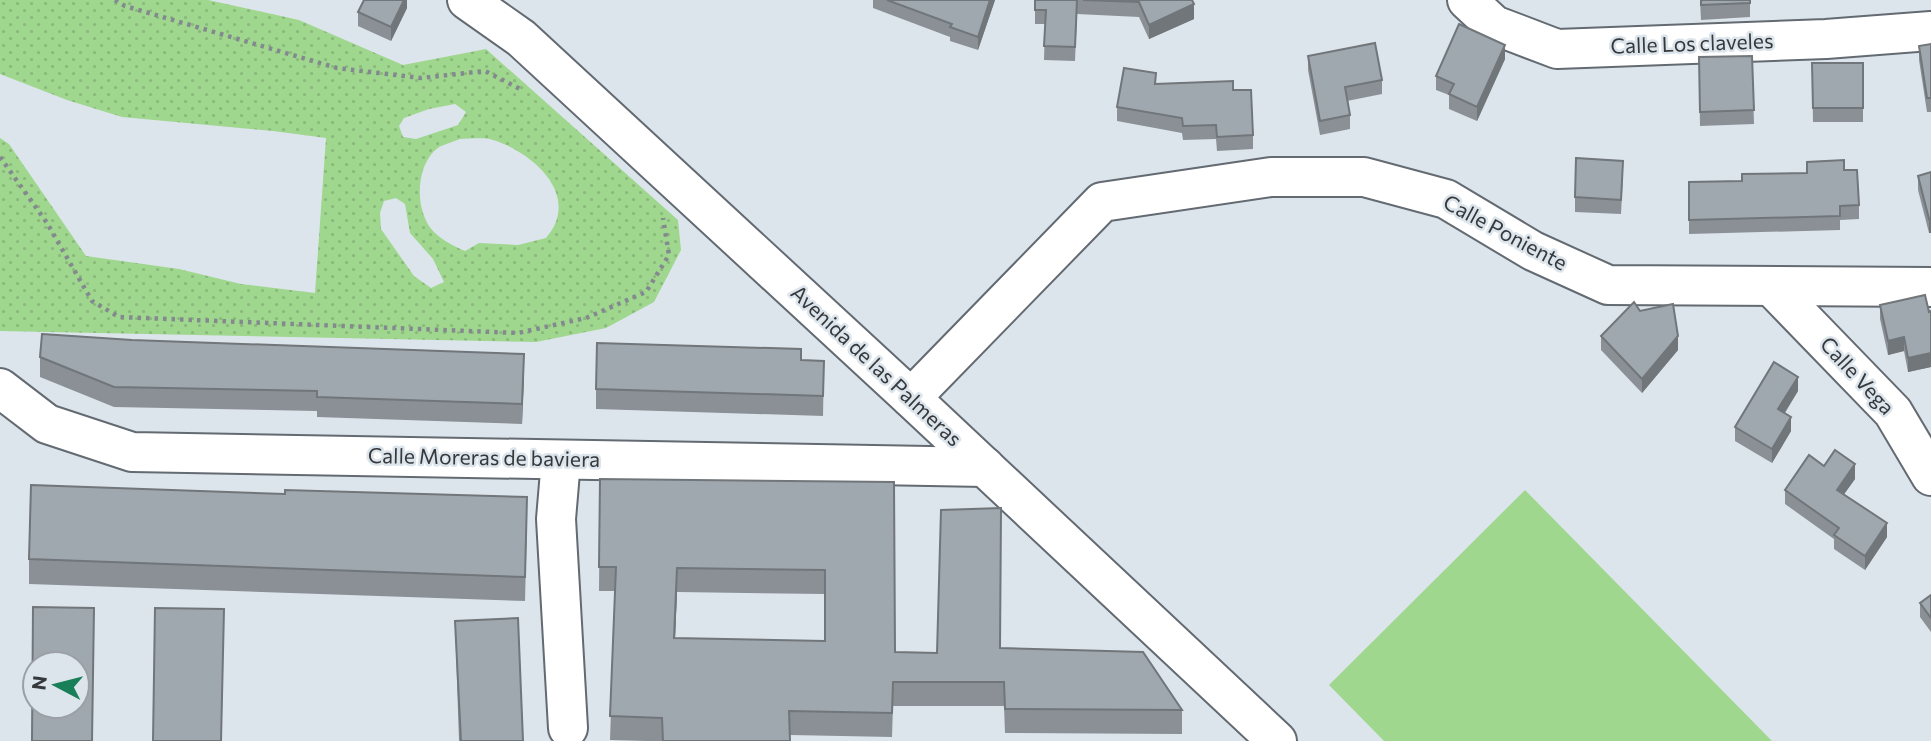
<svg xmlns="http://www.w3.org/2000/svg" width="1931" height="741" viewBox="0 0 1931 741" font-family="Commissioner,sans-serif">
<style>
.grass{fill:url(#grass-dots);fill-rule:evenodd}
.green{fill:#9fd78e}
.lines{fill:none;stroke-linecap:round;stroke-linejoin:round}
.minor-casing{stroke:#636a71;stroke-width:42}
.path{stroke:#83898e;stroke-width:4.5;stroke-dasharray:3.5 5;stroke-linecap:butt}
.minor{stroke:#fff;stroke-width:38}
.wall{fill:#8a9096;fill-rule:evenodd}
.shaded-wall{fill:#70767a}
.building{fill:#a0a8af;stroke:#70767a;stroke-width:2;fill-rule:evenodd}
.labels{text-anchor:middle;stroke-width:5;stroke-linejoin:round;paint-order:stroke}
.street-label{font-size:21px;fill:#36393c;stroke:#dde5ec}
</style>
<defs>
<pattern id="grass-dots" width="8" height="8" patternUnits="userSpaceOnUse" patternTransform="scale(1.75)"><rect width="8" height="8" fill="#9fd78e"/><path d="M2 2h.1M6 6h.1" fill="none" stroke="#8ab97b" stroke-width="1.8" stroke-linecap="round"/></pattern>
</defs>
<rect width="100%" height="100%" fill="#dde5ec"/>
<!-- grass -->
<path class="grass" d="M0,0H208L299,20L403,65L486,49L678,220L681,250L654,302L606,328L536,342L0,331V138L9,144L86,256L179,269L241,284L315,293L326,138L273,131L122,117L67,100L0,74ZM455,104L466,112L458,125L416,139L403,137L399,126L404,118L429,109ZM460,139C470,139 483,137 493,140C526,150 572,185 555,224C553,229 549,234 546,238L518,245L479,243L465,251C453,246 442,240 433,231C414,210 415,164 439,147C445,144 453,142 460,139ZM396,198L405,204L410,233L433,259L444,282L431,288L414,276L381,229L380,213L384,201Z"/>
<!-- green -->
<polygon class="green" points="1525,490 1772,741 1384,741 1329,685"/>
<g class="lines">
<!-- minor casing -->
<g class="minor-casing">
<g id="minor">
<polyline points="467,0 521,38 911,398 1277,741"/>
<polyline points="1467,0 1494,25 1557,49 1826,39 1931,31"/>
<polyline points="1771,286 1893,412 1931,476"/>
<polyline points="0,388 47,424 132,452 985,467"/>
<polyline points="911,398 1102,202 1271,177 1364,177 1446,199 1533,251 1608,285 1931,287"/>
<polyline points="561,460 556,519 568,728"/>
</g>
</g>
<!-- path -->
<g class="path">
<polyline points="115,0 125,6 337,68 421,78 485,71 522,90"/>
<polyline points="0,157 47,223 92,301 119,317 518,333 586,318 646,292 669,255 663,218"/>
</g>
<!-- minor -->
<use href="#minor" class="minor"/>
</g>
<!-- wall -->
<g class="wall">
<polygon points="407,0 407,8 391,41 358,26 358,12"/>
<polygon points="873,0 995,0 978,50 950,41 950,37 873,8"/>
<polygon points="1035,0 1192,0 1194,19 1149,39 1139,17 1077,14 1075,61 1044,60 1045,24 1035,24"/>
<polygon points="1700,0 1750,0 1750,17 1701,20"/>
<polygon points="1931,44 1931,112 1927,112 1919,60 1919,46"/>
<polygon points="1308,56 1382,80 1382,94 1347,101 1350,115 1350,129 1320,135 1308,70"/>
<polygon points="1752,56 1754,124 1700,126 1699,57"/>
<polygon points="1505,59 1477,121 1449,109 1449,95 1436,90 1436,76"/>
<polygon points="1812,63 1863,63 1863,122 1813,122"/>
<polygon points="1156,84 1233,90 1253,135 1253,149 1217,151 1216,139 1183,140 1182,133 1117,121 1117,107"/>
<polygon points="1844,170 1859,205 1859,219 1840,220 1840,230 1689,234 1689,182 1742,181 1807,173"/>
<polygon points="1931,172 1929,233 1918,190 1918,176"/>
<polygon points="1623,175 1621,214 1575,212 1575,197"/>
<polygon points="1880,305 1931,311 1931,367 1908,372 1904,351 1888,355 1880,319"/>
<polygon points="1601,336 1678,350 1642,393 1601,350"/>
<polygon points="40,357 524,374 522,424 317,417 317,411 114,407 40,377"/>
<polygon points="801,360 824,361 823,416 596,409 596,389"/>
<polygon points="1798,391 1785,413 1791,431 1772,463 1735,441 1735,427"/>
<polygon points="1824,466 1855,479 1844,494 1887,537 1865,570 1834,549 1834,539 1785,504 1785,490"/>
<path d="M600,479L894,482L895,652L937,653L1000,648L1182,710V734L1005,733L1004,706H893L892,737L790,735V741H646L610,740L615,591H599ZM677,592L825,594V641L675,638Z"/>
<polygon points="527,521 525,601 29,584 29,559"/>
<polygon points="1931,595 1931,632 1920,617 1920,603"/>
<polygon points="455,621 523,741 459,741"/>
</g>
<!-- shaded-wall -->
<g class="shaded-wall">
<polygon points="404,0 407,0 407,8 391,41 391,27"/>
<polygon points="990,0 995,0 978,50 978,37"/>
<polygon points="1194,4 1194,19 1149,39 1149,25"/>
<polygon points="1505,45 1505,59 1477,121 1477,107"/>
<rect x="1929" y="219" width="2" height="14"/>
<polygon points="1678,336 1678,350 1642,393 1642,379"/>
<polygon points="1904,337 1904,351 1888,355 1888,341"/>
<polygon points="1931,353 1931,367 1908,372 1908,358"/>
<polygon points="524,354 524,374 522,424 522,404"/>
<polygon points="1798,377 1798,391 1778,423 1778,409"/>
<polygon points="1791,417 1791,431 1772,463 1772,449"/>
<polygon points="1855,464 1855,479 1837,504 1837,490"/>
<polygon points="1887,523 1887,537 1865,570 1865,556"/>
<polygon points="677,568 677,592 674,662 674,638"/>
</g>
<!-- building -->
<g class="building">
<polygon points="364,0 404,0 391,27 358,12"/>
<polygon points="887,0 990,0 978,37 950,27 952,24"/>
<polygon points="1035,0 1077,0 1075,47 1044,46 1046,10 1035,10"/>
<polygon points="1083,0 1192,0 1194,4 1149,25 1139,2"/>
<polygon points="1701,0 1750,0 1750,3 1701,5"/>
<polygon points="1459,24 1505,45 1477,107 1449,94 1454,84 1436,76"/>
<polygon points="1375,43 1382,80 1345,87 1350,115 1320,121 1308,56"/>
<polygon points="1931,44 1931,98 1927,98 1919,46"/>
<polygon points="1752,56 1754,110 1700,112 1699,57"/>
<polygon points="1812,63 1863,63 1863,108 1813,108"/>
<polygon points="1124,68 1156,73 1155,84 1233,81 1233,90 1251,90 1253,135 1217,137 1216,125 1183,126 1182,118 1117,107"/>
<polygon points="1576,158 1623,161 1621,200 1575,197"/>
<polygon points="1844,160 1844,170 1857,170 1859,205 1840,206 1840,216 1689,220 1689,182 1742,181 1742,174 1807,173 1807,162"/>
<polygon points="1931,172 1931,219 1929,219 1918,176"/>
<polygon points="1925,295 1929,312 1931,311 1931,353 1908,358 1904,337 1888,341 1880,305"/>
<polygon points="1634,302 1640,311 1673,304 1678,336 1642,379 1601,336"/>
<polygon points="42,334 132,340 524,354 522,404 317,397 317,391 114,387 40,357"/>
<polygon points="597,343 801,349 801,360 824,361 823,396 596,389"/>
<polygon points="1774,362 1798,377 1778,409 1791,417 1772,449 1735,427"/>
<polygon points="1835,450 1855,464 1837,490 1887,523 1865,556 1834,535 1839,528 1785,490 1809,455 1824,466"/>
<path d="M600,479L894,482L895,652L937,653L941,510L1001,508L1000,648L1143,652L1182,710L1005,709L1004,682H893L892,713L789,711L790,741H663L662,718L610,716L616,567H599ZM677,568L825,570V641L674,638Z"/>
<polygon points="31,485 285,494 285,490 527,497 525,577 29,559"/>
<polygon points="1931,595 1931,618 1920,603"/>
<path d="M33,607L94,608L92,741H32ZM35,664H77V706H35Z"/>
<polygon points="155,608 224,609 221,741 153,741"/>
<polygon points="518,618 523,741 461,741 455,621"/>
</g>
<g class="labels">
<!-- street labels -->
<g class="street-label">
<text transform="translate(1692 44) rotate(-2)" y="7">Calle Los claveles</text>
<text transform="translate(1505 233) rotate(28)" y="7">Calle Poniente</text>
<text transform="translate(876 366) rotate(43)" y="7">Avenida de las Palmeras</text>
<text transform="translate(1857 376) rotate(47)" y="7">Calle Vega</text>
<text transform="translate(484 458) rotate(1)" y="7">Calle Moreras de baviera</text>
</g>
</g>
<!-- north arrow -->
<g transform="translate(56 685) rotate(277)"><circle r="33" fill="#dde5ec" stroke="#9aa0a6" stroke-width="2"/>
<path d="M0-5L12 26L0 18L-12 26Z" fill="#197f59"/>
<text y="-10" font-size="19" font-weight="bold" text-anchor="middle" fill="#36393c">N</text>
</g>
</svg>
